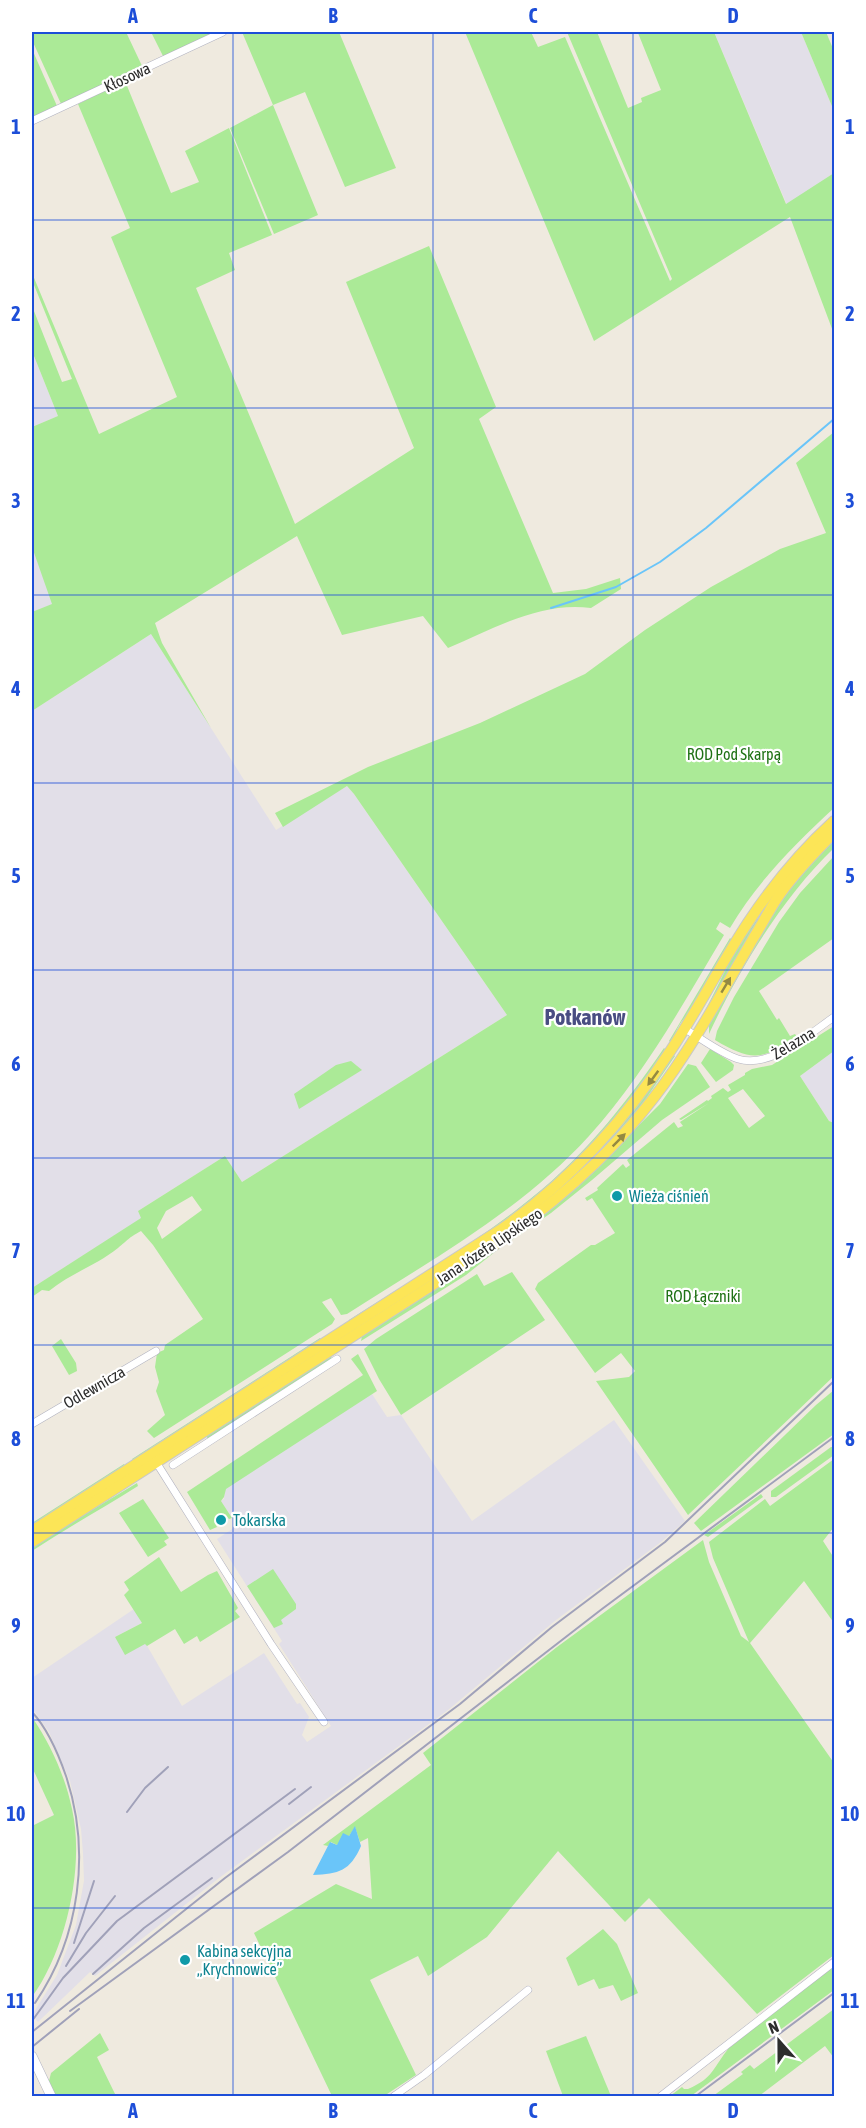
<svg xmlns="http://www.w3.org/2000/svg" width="866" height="2128" viewBox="0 0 866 2128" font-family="'Asap Condensed',sans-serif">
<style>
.industrial{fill:#e2dfe8}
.green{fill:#abea97;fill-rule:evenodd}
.water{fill:#6ac5f9}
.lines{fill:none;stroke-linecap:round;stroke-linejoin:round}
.stream{stroke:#6ac5f9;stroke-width:2}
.street-casing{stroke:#b2b3c1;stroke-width:8}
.secondary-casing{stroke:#b2b3c1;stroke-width:10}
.primary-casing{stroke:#c8c8c8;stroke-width:12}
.street{stroke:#fff;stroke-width:7}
.secondary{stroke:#fff;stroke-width:9}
.primary{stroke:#fce557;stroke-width:10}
.rail{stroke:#a0a1b9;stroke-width:2}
.oneway{fill:#948942}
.grid{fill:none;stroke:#1d4ed8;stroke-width:1.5;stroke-opacity:0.55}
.culture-dot{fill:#0f9aa8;stroke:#fff;stroke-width:2}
.labels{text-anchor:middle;stroke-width:4.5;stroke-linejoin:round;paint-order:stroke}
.street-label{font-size:16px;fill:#2d2d2d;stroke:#fff}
.park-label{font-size:16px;fill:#1f7215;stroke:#fff}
.culture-label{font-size:16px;fill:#0d838f;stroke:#fff;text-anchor:start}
.district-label{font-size:22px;font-weight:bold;fill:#494d82;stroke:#fff}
.neatline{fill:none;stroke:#1d4ed8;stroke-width:2}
.grid-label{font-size:20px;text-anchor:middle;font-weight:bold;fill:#1d4ed8}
</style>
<rect width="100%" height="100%" fill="#efeadf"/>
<!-- industrial -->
<g class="industrial">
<polygon points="714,32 801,32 834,111 834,173 787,205"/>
<polygon points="32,351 58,416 32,427"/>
<polygon points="32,547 53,604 32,612"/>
<polygon points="151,634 276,830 347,786 354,794 507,1015 242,1182 225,1156 138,1211 142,1218 32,1288 32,711"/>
<polygon points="834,1051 834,1123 829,1121 800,1076"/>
<polygon points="372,1394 387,1417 401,1415 472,1521 614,1420 685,1521 661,1542 556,1620 448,1710 219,1878 95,1976 90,1972 38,2022 32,2015 57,1975 76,1925 84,1881 83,1853 81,1829 70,1781 49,1732 32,1708 32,1678 134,1609 142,1623 115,1637 146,1644 182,1706 264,1653 297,1704 300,1703 309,1717 302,1735 307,1742 331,1726 279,1644 282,1641 217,1539 240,1524 235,1517 232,1518 221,1501 224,1499 225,1489"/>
</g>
<!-- green -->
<g class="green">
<polygon points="32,32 126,32 143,68 62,106 32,40"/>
<polygon points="151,32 217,32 164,58"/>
<polygon points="242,32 339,32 396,168 345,187 305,92 273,105 318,215 274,234 230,128 273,105"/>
<polygon points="465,32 531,32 538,47 565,37 670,281 672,279 567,32 597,32 628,108 642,102 641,98 661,90 638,33 714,32 786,204 834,173 834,334 790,217 594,341"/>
<polygon points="801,32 826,32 834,51 834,111"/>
<polygon points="32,49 57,106 32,119"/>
<path d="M125,81L171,193L199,182L185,151L229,128L272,235L229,253L235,270L196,288L295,524L414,448L346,282L429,246L496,407L479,419L553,593L586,589L620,578L621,589L591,608C541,601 492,629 448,648L423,616L342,635L297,536L155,623L162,643L211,728L151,634L32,711V612L52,604L32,547V427L58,416L32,351V306L62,382L72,379L32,280V273L99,434L177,397L111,237L130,228L78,104Z"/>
<path d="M834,432V808C795,844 757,882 730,928L720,922L716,929L724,935C683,1004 644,1075 589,1136C522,1210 431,1260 347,1314L341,1315L331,1298L322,1302L335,1319L332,1324L154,1438L147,1431L165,1415L156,1391L159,1382L155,1367L157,1353L164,1350L165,1345L203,1319L153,1245L141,1231C128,1238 128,1240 118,1248C97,1265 71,1273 49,1291L42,1290L32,1297V1288L141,1218L138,1211L225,1156L242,1182L507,1015L354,794L347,786L283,827L275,813L368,767L480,723L585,674L645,630L711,587L780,549L826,533L796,463ZM192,1196L202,1210L162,1239L157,1228L166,1211Z"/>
<path d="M834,839V848C783,897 739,969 709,1034V1024L779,902L809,865Z"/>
<path d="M834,856V938L759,991L777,1020L779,1018L790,1036L795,1034L797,1037C762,1060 752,1062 715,1040L717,1031L734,997L779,922L800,893Z"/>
<polygon points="766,907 700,1021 737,947"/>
<path d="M730,938L732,940L689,1014C679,1022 676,1031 672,1043L669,1041Z"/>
<path d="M834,1026V1051L800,1076L829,1121L834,1123V1376L688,1515L596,1381L629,1377L635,1371L621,1353L595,1373L535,1289L538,1283L591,1245H595L615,1233L592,1198L587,1201L585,1198L598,1190L597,1188L623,1164L626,1168L630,1165L627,1160L674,1122L678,1128L683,1126L680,1122L709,1103L681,1120L679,1119L707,1100L708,1101L712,1098L711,1096L723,1088L728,1092L731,1090L728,1085L745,1075V1073L752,1069L772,1065ZM743,1089L765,1116L749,1128L728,1098Z"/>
<path d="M664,1048L667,1051L646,1080L589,1152L515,1217L352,1320H349C406,1283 467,1249 520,1207C578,1163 623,1108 664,1048Z"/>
<polygon points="710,1049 731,1062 734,1065 733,1070 716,1082 701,1063"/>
<polygon points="672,1054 675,1056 626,1128 597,1155"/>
<polygon points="351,1061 362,1070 299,1109 294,1094 336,1065"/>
<polygon points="688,1064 696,1066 710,1087 662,1120 592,1180 551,1213 496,1251 466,1275 361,1341 362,1336 607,1157 660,1104"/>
<polygon points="512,1272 545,1320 401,1415 379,1379 364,1349 376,1339 477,1274 484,1286"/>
<polygon points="320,1338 322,1341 134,1462 132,1459"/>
<polygon points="61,1339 76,1363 77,1371 69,1375 52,1346"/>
<polygon points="330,1354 332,1359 208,1439 205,1434"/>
<polygon points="358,1354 377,1391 226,1489 224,1497 221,1501 232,1518 229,1519 225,1514 214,1521 217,1527 210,1530 187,1492 363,1375 351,1359"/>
<polygon points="834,1390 834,1434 701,1531 694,1523 816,1405"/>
<polygon points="831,1447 834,1447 834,1455 776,1497 771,1497 771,1491"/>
<polygon points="834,1459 834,1527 823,1541 834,1558 834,1623 804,1581 750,1643 834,1763 834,1955 757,2014 649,1898 625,1922 558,1851 487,1937 428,1976 418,1956 370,1980 416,2075 384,2096 332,2096 254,1933 336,1884 372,1899 368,1838 360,1842 355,1827 349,1836 337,1845 331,1842 328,1846 323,1845 431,1765 423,1753 557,1647 703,1540 709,1562 741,1636 749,1642 713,1558 709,1542 765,1499 770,1506"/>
<polygon points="124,1464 126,1467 32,1528 32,1523"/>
<path d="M137,1483L138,1486C103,1508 67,1528 32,1551V1546Z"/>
<polygon points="761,1494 763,1497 708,1537 704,1535"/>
<polygon points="143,1499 169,1538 164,1541 167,1545 148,1557 119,1513"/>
<polygon points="159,1557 181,1592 208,1575 217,1571 238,1608 235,1611 240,1617 200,1642 197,1636 184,1644 175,1629 147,1646 145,1644 125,1655 115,1637 142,1623 124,1595 129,1590 124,1582"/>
<polygon points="273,1569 296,1604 296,1609 281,1620 283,1624 274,1628 247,1586"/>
<path d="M32,1717C51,1745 65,1776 72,1809C85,1866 66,1950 32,1997V1826L54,1815L32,1767Z"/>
<polygon points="603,1929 617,1944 638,1993 621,2001 613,1985 599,1989 594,1979 578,1986 566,1958"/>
<path d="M834,1965V1990L691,2096H670L682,2087L684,2089H688C714,2078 713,2067 729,2048Z"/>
<polygon points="834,2009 834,2058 825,2046 759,2096 713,2096 743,2074 741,2072 750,2065 754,2069"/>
<polygon points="100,2033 109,2050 97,2057 116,2096 56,2096 49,2081 51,2073"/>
<polygon points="586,2036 611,2096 563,2096 546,2051"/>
</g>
<!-- water -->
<path class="water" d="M355,1826L361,1846C350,1871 339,1874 313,1875L330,1842L337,1845L343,1833L349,1836Z"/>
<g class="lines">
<!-- stream -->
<polyline class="stream" points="551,608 616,587 660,562 706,528 834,419"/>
<!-- street casing -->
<g class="street-casing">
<g id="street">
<polyline points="32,121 223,32"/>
<path d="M685,1029C702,1039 720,1053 738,1059C771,1069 809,1034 834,1017"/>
<polyline points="32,1424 156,1351"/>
<polyline points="156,1459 156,1462 271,1644 324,1722"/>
<polyline points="173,1465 337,1359"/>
<polyline points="394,2096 424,2075 528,1990"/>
<polyline points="661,2096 834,1962"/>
</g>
</g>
<!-- secondary casing -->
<g class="secondary-casing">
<polyline id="secondary" points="32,2056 51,2096"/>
</g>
<!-- primary casing -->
<g class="primary-casing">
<g id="primary">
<path d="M32,1531L500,1230C570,1181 624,1122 671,1050C699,1008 721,963 749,921C773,885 802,850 834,821"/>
<path d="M32,1542L484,1252C565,1198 631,1137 684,1055C709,1017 731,977 754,937C763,923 770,908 780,894C796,872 815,852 834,833"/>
</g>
</g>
<!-- street -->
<use href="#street" class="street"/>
<!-- secondary -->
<use href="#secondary" class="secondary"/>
<!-- primary -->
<use href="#primary" class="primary"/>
<!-- rail -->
<g class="rail">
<path d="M32,1712C48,1729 58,1753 66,1776C91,1851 80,1937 35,2003"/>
<polyline points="289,1804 311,1787"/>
<polyline points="127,1812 145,1788 168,1767"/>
<polyline points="74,1943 94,1881"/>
<polyline points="66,1966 86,1933 115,1896"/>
<polyline points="93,1974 144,1928 212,1878"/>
<polyline points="70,2011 288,1852 602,1609 834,1437"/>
<polyline points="32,2021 63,1978 117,1921 295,1789"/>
<polyline points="32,2032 225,1878 460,1704 552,1627 665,1542 834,1381"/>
<polyline points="32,2047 79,2009"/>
<polyline points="696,2096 834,1993"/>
</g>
</g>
<!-- one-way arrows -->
<defs><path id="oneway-solid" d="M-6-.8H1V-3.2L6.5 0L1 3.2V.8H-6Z" transform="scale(1.5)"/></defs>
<g class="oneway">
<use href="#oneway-solid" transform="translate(726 985) rotate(-59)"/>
<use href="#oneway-solid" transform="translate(653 1078) rotate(126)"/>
<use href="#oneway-solid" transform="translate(619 1140) rotate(-45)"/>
</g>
<!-- grid -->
<path class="grid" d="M233,32V2096M433,32V2096M633,32V2096M32,220H834M32,408H834M32,595H834M32,783H834M32,970H834M32,1158H834M32,1345H834M32,1533H834M32,1720H834M32,1908H834"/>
<!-- markers -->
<g class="culture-dot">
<circle cx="617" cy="1196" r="6"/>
<circle cx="221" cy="1520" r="6"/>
<circle cx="185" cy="1960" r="6"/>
</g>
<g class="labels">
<!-- street labels -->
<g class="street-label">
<text transform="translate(127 77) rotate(-25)" y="6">Kłosowa</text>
<text transform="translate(793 1043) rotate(-31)" y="6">Żelazna</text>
<text transform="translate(489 1246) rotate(-34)" y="6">Jana Józefa Lipskiego</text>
<text transform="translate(94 1387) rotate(-30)" y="6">Odlewnicza</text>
</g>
<!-- park labels -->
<g class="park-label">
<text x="734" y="760">ROD Pod Skarpą</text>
<text x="703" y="1302">ROD Łączniki</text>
</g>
<!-- culture labels -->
<g class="culture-label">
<text x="629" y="1202">Wieża ciśnień</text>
<text x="233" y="1526">Tokarska</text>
<text x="197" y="1957">Kabina sekcyjna<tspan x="197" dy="18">„Krychnowice”</tspan></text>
</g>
<!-- district labels -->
<g class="district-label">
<text x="585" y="1025">Potkanów</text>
</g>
</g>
<!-- border -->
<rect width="866" height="2128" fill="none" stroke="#ffffff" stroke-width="66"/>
<!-- north arrow -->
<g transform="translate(779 2041) rotate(339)" stroke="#ffffff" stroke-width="4.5" paint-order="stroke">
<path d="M0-4.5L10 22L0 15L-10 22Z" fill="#2d2d2d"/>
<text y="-9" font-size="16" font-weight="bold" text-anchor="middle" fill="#2d2d2d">N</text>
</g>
<rect x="33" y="33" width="800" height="2062" class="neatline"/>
<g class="grid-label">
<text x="133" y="23">A</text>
<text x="333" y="23">B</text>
<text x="533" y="23">C</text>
<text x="733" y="23">D</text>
<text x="16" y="134">1</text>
<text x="850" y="134">1</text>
<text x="16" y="321">2</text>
<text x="850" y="321">2</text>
<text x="16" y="508">3</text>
<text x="850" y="508">3</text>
<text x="16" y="696">4</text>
<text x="850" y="696">4</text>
<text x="16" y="883">5</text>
<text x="850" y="883">5</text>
<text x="16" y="1071">6</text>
<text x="850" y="1071">6</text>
<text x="16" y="1258">7</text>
<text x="850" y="1258">7</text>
<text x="16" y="1446">8</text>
<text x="850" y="1446">8</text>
<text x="16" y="1633">9</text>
<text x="850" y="1633">9</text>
<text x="16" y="1821">10</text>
<text x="850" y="1821">10</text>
<text x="16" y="2008">11</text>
<text x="850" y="2008">11</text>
<text x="133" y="2118">A</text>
<text x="333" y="2118">B</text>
<text x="533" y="2118">C</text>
<text x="733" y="2118">D</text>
</g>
</svg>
